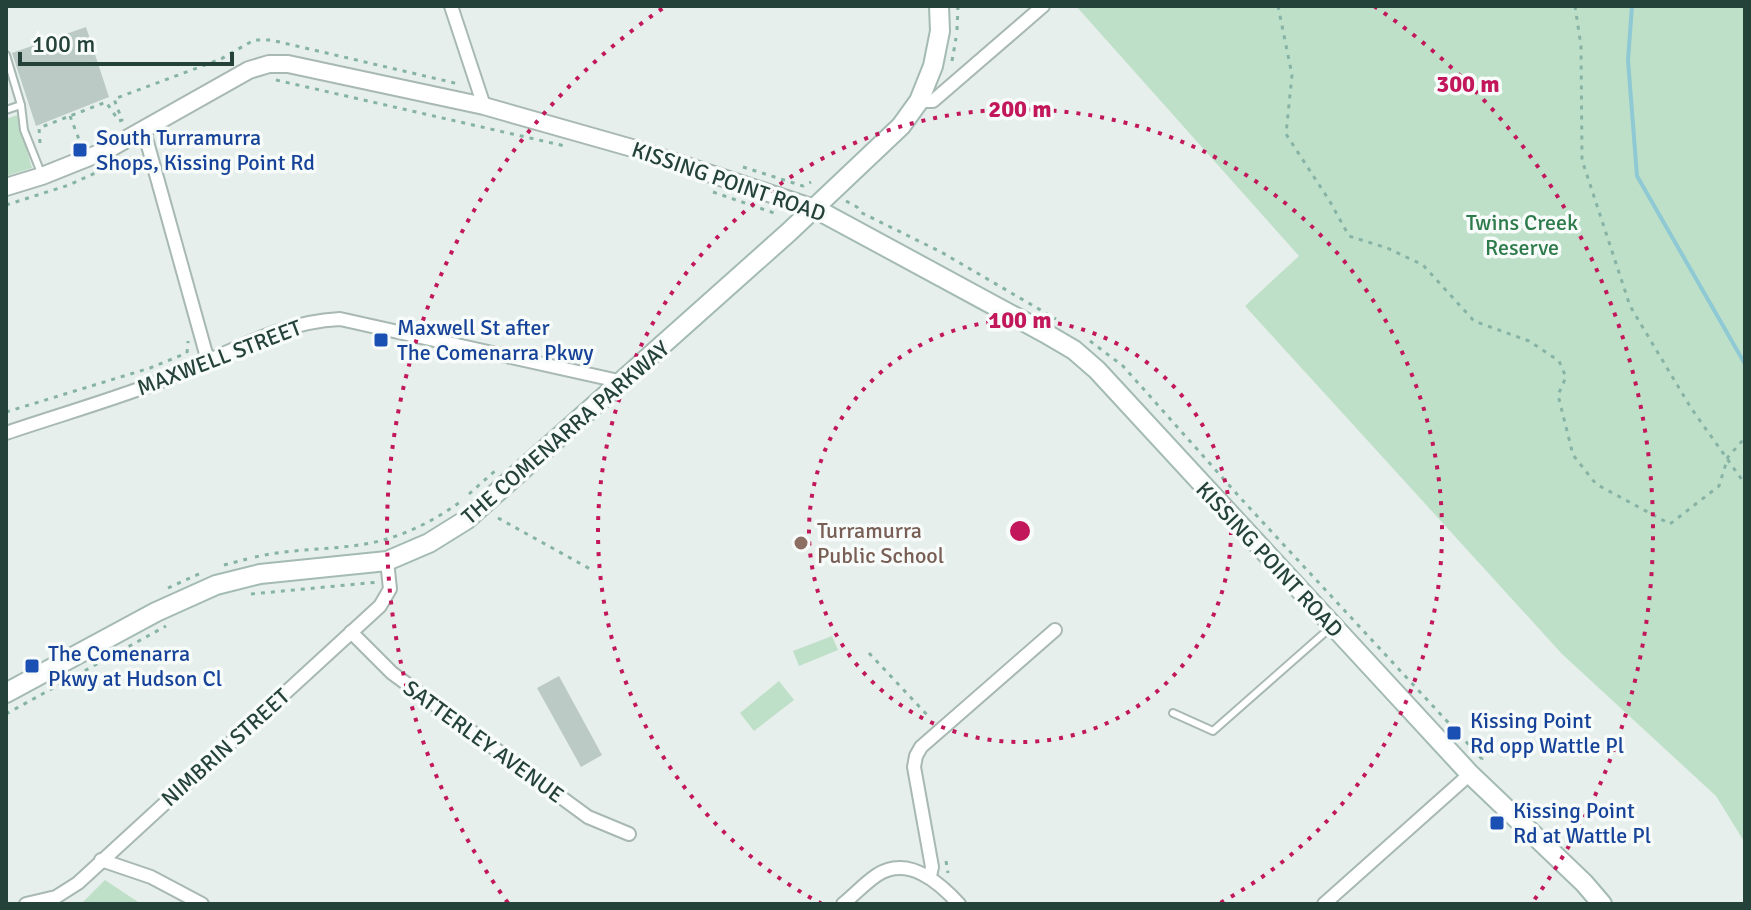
<svg xmlns="http://www.w3.org/2000/svg" width="1751" height="910" viewBox="0 0 1751 910" font-family="Signika,sans-serif">
<style>
.green{fill:#bfe0c8}
.lines{fill:none;stroke-linecap:round;stroke-linejoin:round}
.stream{stroke:#8ec9d4;stroke-width:4}
.building{fill:#bbcac4}
.service-casing{stroke:#a8b8b2;stroke-width:10}
.minor-casing{stroke:#a8b8b2;stroke-width:16}
.tertiary-casing{stroke:#a8b8b2;stroke-width:20}
.secondary-casing{stroke:#a4bbb3;stroke-width:22}
.path{stroke:#86b3a5;stroke-width:3;stroke-dasharray:4 6;stroke-linecap:butt}
.service{stroke:#fff;stroke-width:6}
.minor{stroke:#fff;stroke-width:12}
.tertiary{stroke:#fff;stroke-width:16}
.secondary{stroke:#fff;stroke-width:18}
.ring{fill:none;stroke:#c2185b;stroke-width:4;stroke-dasharray:4 8}
.transit-dot{fill:#1a4fb4;stroke:#f7fbf9;stroke-width:3}
.education-dot{fill:#8d6e63;stroke:#f7fbf9;stroke-width:3}
.labels{text-anchor:middle;stroke-width:7;stroke-linejoin:round;paint-order:stroke}
.transit-label{font-size:22px;fill:#164399;stroke:#f7fbf9;text-anchor:start}
.street-label{font-size:22px;fill:#24423a;stroke:#f7fbf9}
.park-label{font-size:22px;fill:#2d7a4b;stroke:#f7fbf9}
.education-label{font-size:22px;fill:#785e54;stroke:#f7fbf9;text-anchor:start}
.centre{fill:#c2185b;stroke:#f7fbf9;stroke-width:4}
.ring-label{font-size:24px;text-anchor:middle;font-weight:bold;fill:#c2185b;stroke:#f7fbf9;stroke-width:7;stroke-linejoin:round;paint-order:stroke}
</style>
<rect width="100%" height="100%" fill="#e6efeb"/>
<!-- green -->
<g class="green">
<polygon points="1076,6 1745,6 1745,843 1716,796 1562,654 1245,306 1299,256"/>
<polygon points="17,115 32,168 6,176 6,119"/>
<polygon points="832,636 838,650 799,666 793,651"/>
<polygon points="779,681 794,700 754,731 740,713"/>
<polygon points="105,880 141,904 81,904"/>
</g>
<g class="lines">
<!-- stream -->
<polyline class="stream" points="1632,6 1628,60 1637,176 1745,364"/>
</g>
<!-- building -->
<g class="building">
<polygon points="86,27 109,97 36,126 12,53"/>
<polygon points="559,676 602,755 581,767 537,688"/>
</g>
<g class="lines">
<!-- service casing -->
<g class="service-casing">
<g id="service">
<polyline points="6,55 21,105 24,130 41,173"/>
<polyline points="6,110 21,105"/>
<polyline points="1173,713 1213,731 1330,628"/>
</g>
</g>
<!-- minor casing -->
<g class="minor-casing">
<g id="minor">
<polyline points="451,6 484,106"/>
<polyline points="919,101 933,101 1043,6"/>
<polyline points="144,131 208,361"/>
<path d="M6,433C62,414 119,398 174,376C230,353 278,322 340,319L623,382"/>
<polyline points="351,632 392,673 498,751 588,817 629,834"/>
<polyline points="101,860 151,877 202,904"/>
<polyline points="930,876 932,867 914,767 916,756 921,747 1055,630"/>
<polyline points="26,904 56,897 78,883 380,606 390,589 387,561"/>
<path d="M843,904C854,895 865,883 877,875C908,855 939,882 959,904"/>
<polyline points="1324,904 1470,774"/>
</g>
</g>
<!-- tertiary casing -->
<g class="tertiary-casing">
<polyline id="tertiary" points="6,187 42,176 107,150 249,70 269,64 288,64 484,106 632,148 814,208"/>
</g>
<!-- secondary casing -->
<g class="secondary-casing">
<g id="secondary">
<polyline points="814,208 1045,333 1074,350 1097,370 1470,774 1584,883 1602,904"/>
<polyline points="6,693 156,612 216,585 260,574 387,561 429,543 466,520 789,232 901,126 919,101 933,66 940,31 939,6"/>
</g>
</g>
<!-- path -->
<g class="path">
<polyline points="1278,6 1292,75 1286,134 1329,200 1349,236 1387,248 1423,265 1474,321 1529,341 1559,361 1566,377 1558,395 1573,455 1596,484 1670,524 1719,486 1728,457 1743,440 1745,442"/>
<polyline points="1575,6 1581,46 1582,160 1630,306 1691,408 1745,484"/>
<polyline points="957,30 958,6"/>
<polyline points="952,61 956,38"/>
<polyline points="276,80 565,146"/>
<polyline points="70,116 80,142"/>
<polyline points="40,143 39,128 106,102 119,121 122,120 114,99 221,59 254,40 271,40 459,84"/>
<polyline points="129,157 142,172"/>
<polyline points="743,167 803,186 811,182"/>
<polyline points="713,192 774,213"/>
<polyline points="846,201 857,207 860,212 941,252 1056,319"/>
<polyline points="6,205 69,185 106,168"/>
<polyline points="1090,341 1123,366 1245,503 1482,759 1478,763"/>
<polyline points="187,353 188,341"/>
<polyline points="6,412 150,368 187,353"/>
<polyline points="469,494 496,470"/>
<polyline points="498,518 592,570"/>
<path d="M255,557C289,549 325,550 359,545C396,540 431,523 460,502"/>
<polyline points="224,565 247,559"/>
<polyline points="168,588 201,573"/>
<polyline points="251,594 379,582"/>
<polyline points="869,653 930,718"/>
<polyline points="6,714 166,626"/>
<polyline points="946,861 948,873"/>
</g>
<!-- service -->
<use href="#service" class="service"/>
<!-- minor -->
<use href="#minor" class="minor"/>
<!-- tertiary -->
<use href="#tertiary" class="tertiary"/>
<!-- secondary -->
<use href="#secondary" class="secondary"/>
</g>
<!-- distance rings -->
<g class="ring">
<circle cx="1020" cy="531" r="211"/>
<path d="M822 904A422 422 0 1 1 1218 904"/>
<path d="M508 903A633 633 0 0 1 666 6M1374 6A633 633 0 0 1 1532 903"/>
</g>
<!-- markers -->
<g class="transit-dot">
<rect x="72" y="142" width="16" height="16" rx="4"/>
<rect x="373" y="332" width="16" height="16" rx="4"/>
<rect x="24" y="658" width="16" height="16" rx="4"/>
<rect x="1446" y="725" width="16" height="16" rx="4"/>
<rect x="1489" y="815" width="16" height="16" rx="4"/>
</g>
<circle class="education-dot" cx="801" cy="543" r="8"/>
<g class="labels">
<!-- transit labels -->
<g class="transit-label">
<text x="96" y="145">South Turramurra<tspan x="96" dy="25">Shops, Kissing Point Rd</tspan></text>
<text x="397" y="335">Maxwell St after<tspan x="397" dy="25">The Comenarra Pkwy</tspan></text>
<text x="48" y="661">The Comenarra<tspan x="48" dy="25">Pkwy at Hudson Cl</tspan></text>
<text x="1470" y="728">Kissing Point<tspan x="1470" dy="25">Rd opp Wattle Pl</tspan></text>
<text x="1513" y="818">Kissing Point<tspan x="1513" dy="25">Rd at Wattle Pl</tspan></text>
</g>
<!-- street labels -->
<g class="street-label">
<text transform="translate(729 181) rotate(19)" y="8">KISSING POINT ROAD</text>
<text transform="translate(219 357) rotate(-21)" y="8">MAXWELL STREET</text>
<text transform="translate(565 432) rotate(-41)" y="8">THE COMENARRA PARKWAY</text>
<text transform="translate(1270 559) rotate(47)" y="8">KISSING POINT ROAD</text>
<text transform="translate(484 741) rotate(36)" y="8">SATTERLEY AVENUE</text>
<text transform="translate(225 747) rotate(-42)" y="8">NIMBRIN STREET</text>
</g>
<!-- park labels -->
<g class="park-label">
<text x="1522" y="230">Twins Creek<tspan x="1522" dy="25">Reserve</tspan></text>
</g>
<!-- education labels -->
<g class="education-label">
<text x="817" y="538">Turramurra<tspan x="817" dy="25">Public School</tspan></text>
</g>
</g>
<circle cx="1020" cy="531" r="12" class="centre"/>
<g class="ring-label">
<text x="1468" y="92">300 m</text>
<text x="1020" y="117">200 m</text>
<text x="1020" y="328">100 m</text>
</g>
<!-- border -->
<rect width="1751" height="910" fill="none" stroke="#24423a" stroke-width="16"/>
<!-- scale -->
<path d="M20 52v12h212v-12" fill="none" stroke="#24423a" stroke-width="4"/>
<text x="32" y="52" font-size="24" fill="#24423a" stroke="#f7fbf9" stroke-width="6" paint-order="stroke">100 m</text>
</svg>
